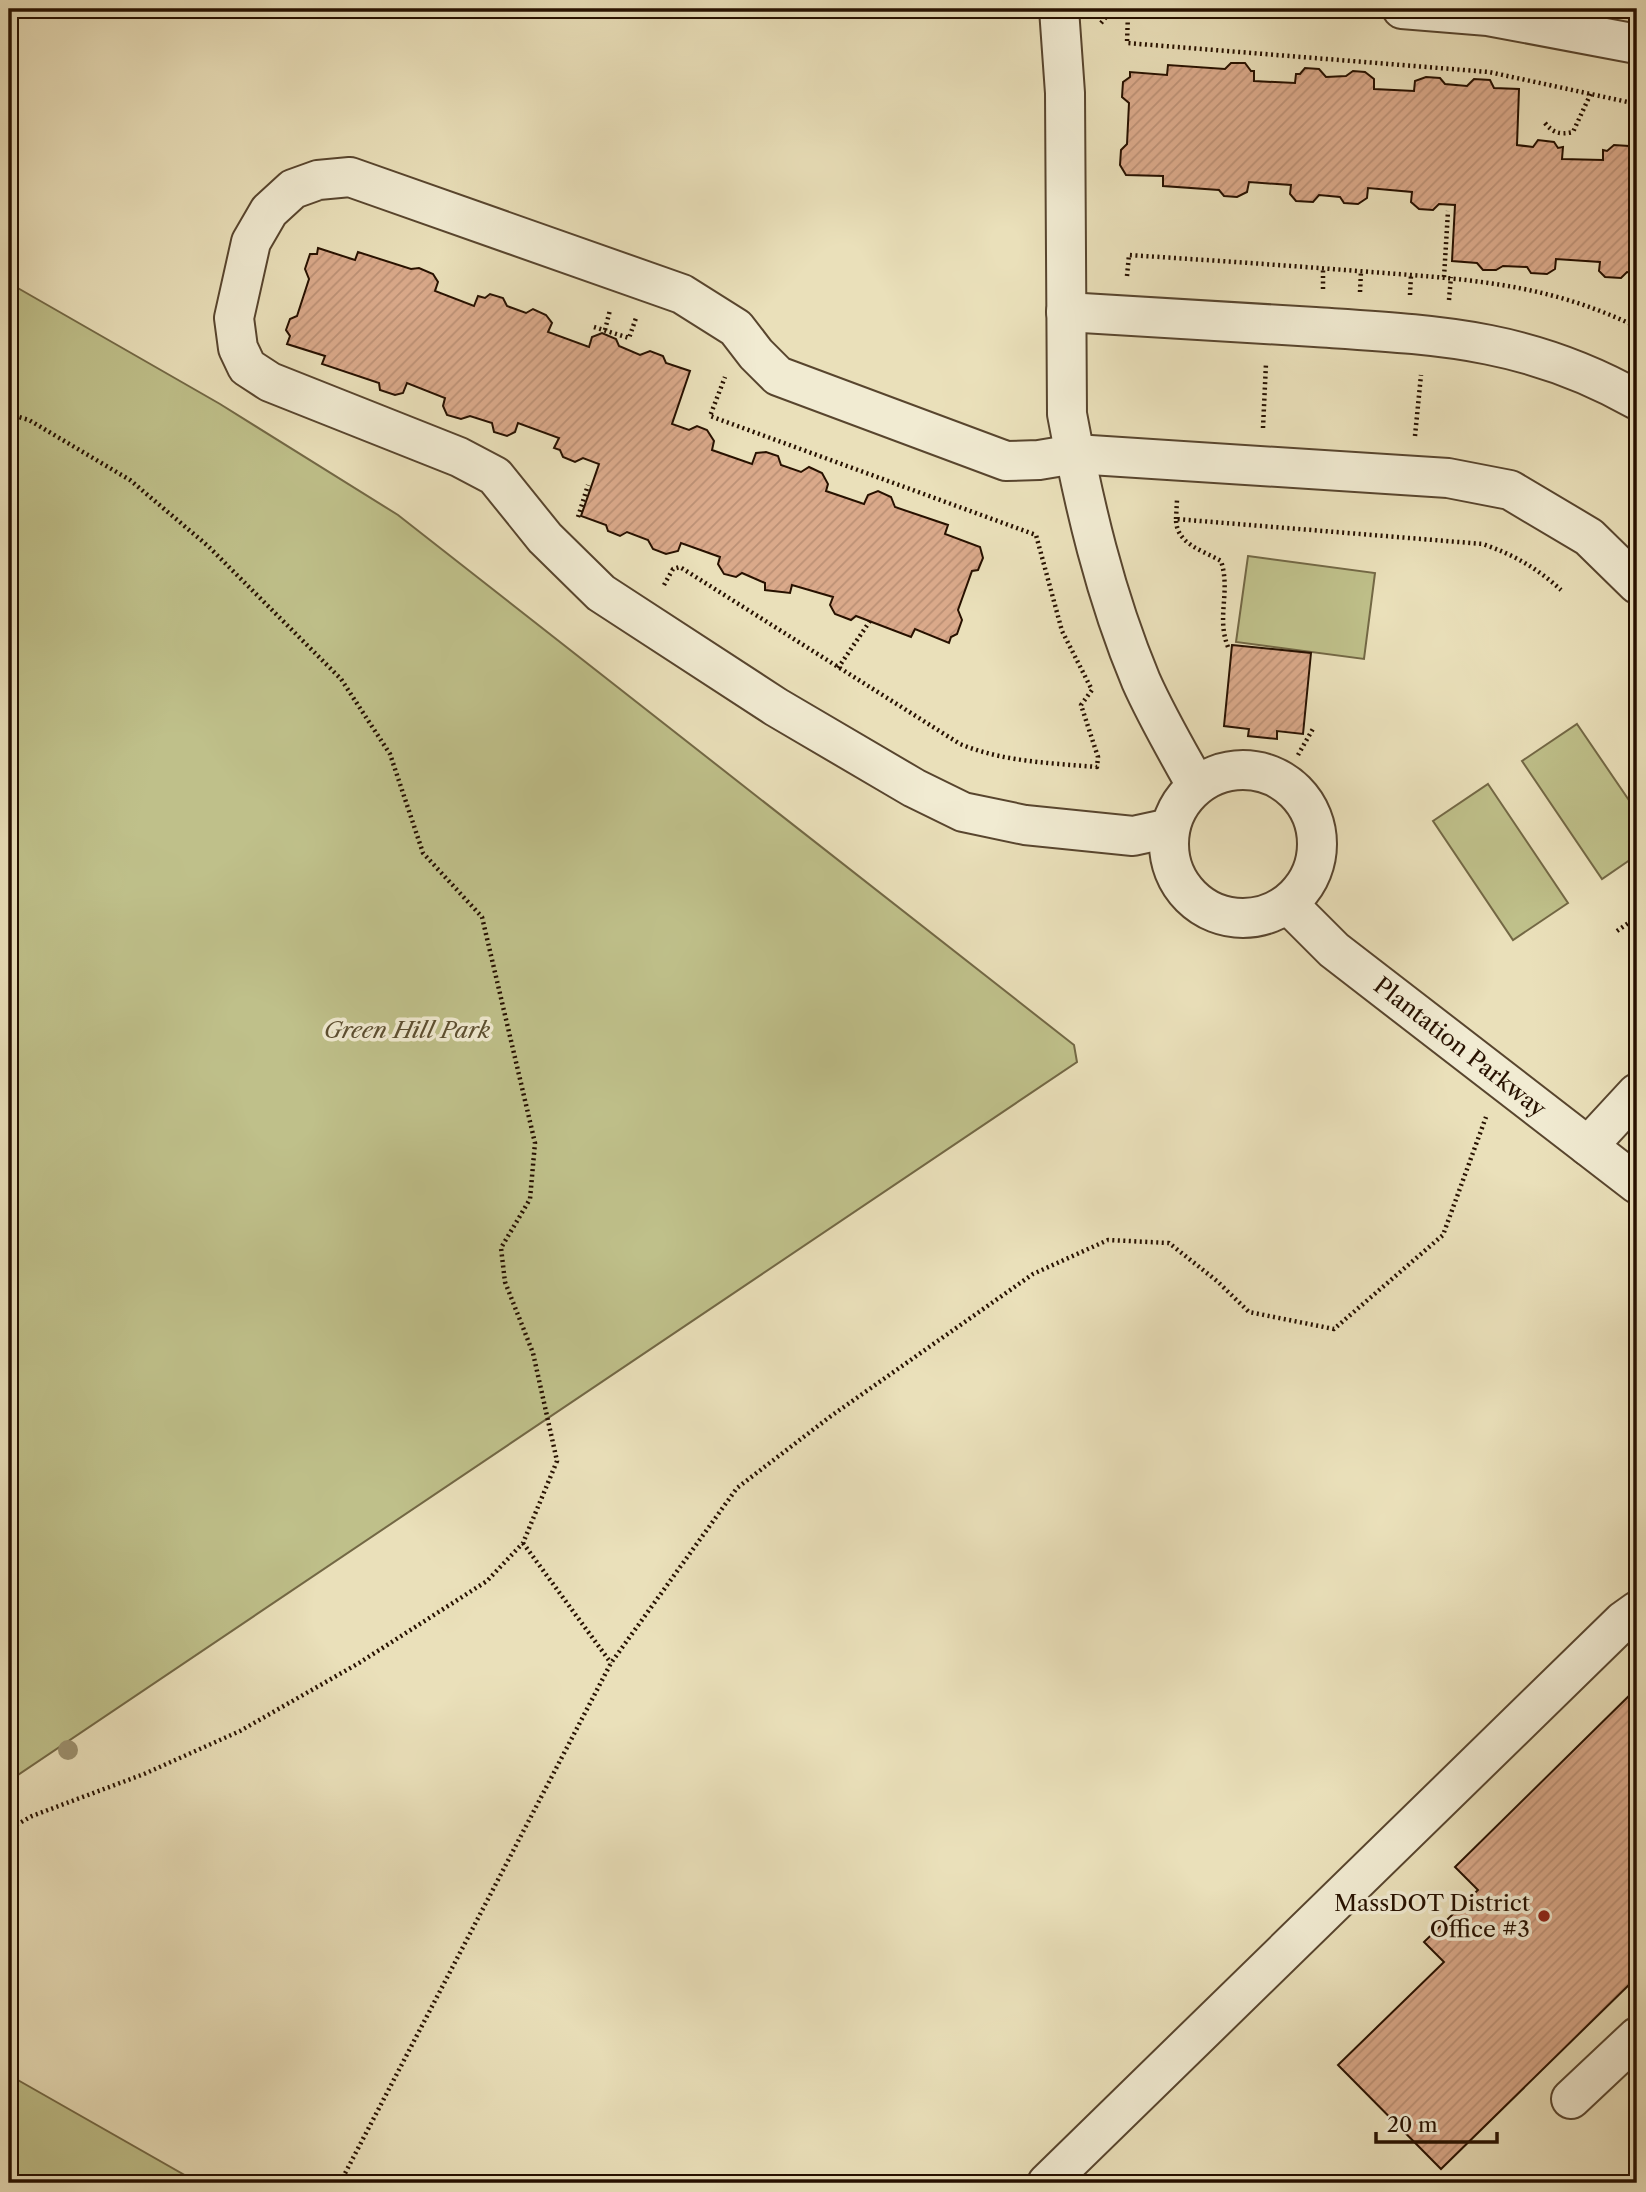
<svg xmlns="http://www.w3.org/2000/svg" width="1646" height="2192" viewBox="0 0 1646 2192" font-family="'Libre Caslon Text',serif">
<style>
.green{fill:#bfc08a;stroke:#736845;stroke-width:2}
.building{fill:url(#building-hatch);stroke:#271100;stroke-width:2}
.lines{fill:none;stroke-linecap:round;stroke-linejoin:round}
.minor-casing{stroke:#58452e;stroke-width:42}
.path{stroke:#271100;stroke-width:4.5;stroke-dasharray:2 3.5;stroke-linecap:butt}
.minor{stroke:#f1ebd2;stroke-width:38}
.tree{fill:#9c906e}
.poi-dot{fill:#8f2418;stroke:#f1ebd2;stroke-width:2.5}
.labels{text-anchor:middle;stroke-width:7;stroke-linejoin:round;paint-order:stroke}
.park-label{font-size:23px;font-style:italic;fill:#5c4e30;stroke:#f1ebd2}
.street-label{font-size:23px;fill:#271100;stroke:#f1ebd2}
.poi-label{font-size:23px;fill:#271100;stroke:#f1ebd2;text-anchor:end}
</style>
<defs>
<pattern id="building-hatch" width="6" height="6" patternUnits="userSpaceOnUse" patternTransform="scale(1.75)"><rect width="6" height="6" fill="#daa98a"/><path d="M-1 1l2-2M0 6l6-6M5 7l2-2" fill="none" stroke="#bb9075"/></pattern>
</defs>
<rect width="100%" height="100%" fill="#eae0ba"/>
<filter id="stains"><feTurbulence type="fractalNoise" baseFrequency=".00286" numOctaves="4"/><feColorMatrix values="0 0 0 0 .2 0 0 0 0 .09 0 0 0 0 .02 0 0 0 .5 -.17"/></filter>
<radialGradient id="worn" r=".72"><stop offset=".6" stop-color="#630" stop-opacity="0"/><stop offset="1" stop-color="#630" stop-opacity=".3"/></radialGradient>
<!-- green -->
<g class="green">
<polygon points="9,283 220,404 398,515 1074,1045 1077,1062 9,1781"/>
<polygon points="1248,556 1375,573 1364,659 1236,642"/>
<polygon points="1577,724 1637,812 1637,855 1602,879 1522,761"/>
<polygon points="1488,784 1568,903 1513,940 1433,821"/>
<polygon points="9,2075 188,2177 192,2183 9,2183"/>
</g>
<!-- building -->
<g class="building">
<polygon points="1231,63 1245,63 1251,71 1254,71 1254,81 1295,83 1296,74 1300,74 1305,68 1319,69 1326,77 1346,76 1353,71 1365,72 1374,79 1374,89 1414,91 1415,81 1426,77 1440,78 1445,84 1467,86 1474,79 1490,80 1494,88 1519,89 1517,145 1533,147 1538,140 1554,142 1558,148 1563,147 1562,159 1603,160 1603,150 1607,151 1614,145 1629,146 1637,152 1637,274 1627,272 1621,278 1605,277 1599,271 1600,262 1556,259 1555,269 1547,274 1531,273 1527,267 1503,266 1496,270 1483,270 1477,263 1452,261 1455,205 1439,204 1433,210 1419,209 1411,202 1412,192 1368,188 1367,198 1358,204 1344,203 1340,197 1319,195 1313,202 1296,201 1290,194 1291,185 1249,182 1247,192 1237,197 1224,196 1219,190 1163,186 1163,176 1126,175 1120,165 1121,150 1127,144 1129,103 1122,97 1123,82 1130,77 1130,72 1167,75 1168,65 1225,69"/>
<polygon points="318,248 355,260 358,252 411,269 419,268 433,274 438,282 435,291 474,306 478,296 485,298 490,294 503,298 507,306 526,313 533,309 546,315 552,323 548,332 589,347 592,337 602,333 616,339 619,346 640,355 650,351 663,356 666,363 690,371 672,424 689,430 697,426 707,430 714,441 712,450 752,464 756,453 766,452 778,456 781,465 801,472 809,467 822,473 828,484 826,491 864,504 868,495 878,491 891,497 895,507 948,525 945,534 980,547 983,558 978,570 972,571 958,610 962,620 957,634 951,637 949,643 915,629 911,637 856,616 851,620 835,614 830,605 833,597 792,585 790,593 765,590 765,583 742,573 736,577 724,574 718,564 720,557 681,543 678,551 666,554 653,549 648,540 627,532 620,536 608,531 606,525 581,516 599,464 583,458 575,462 563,457 560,450 554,448 559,438 518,423 515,432 507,436 494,432 492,423 470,416 461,419 447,415 443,406 445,398 407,383 403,393 395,395 380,390 379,383 322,364 325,356 287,344 290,336 286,330 290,319 297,316 309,279 305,269 310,254 317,254"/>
<polygon points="1232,645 1311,653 1303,734 1277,731 1277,739 1248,736 1249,729 1224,726"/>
<polygon points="1637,1688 1637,1977 1441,2169 1338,2065 1444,1962 1424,1942 1478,1890 1455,1867"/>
</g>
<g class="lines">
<!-- minor casing -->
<g class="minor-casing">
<g id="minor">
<path d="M1059,9L1065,93L1067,414C1084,505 1105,595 1141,681C1157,717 1177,751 1196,785"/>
<polyline points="1402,9 1488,16 1637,44"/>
<path d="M1066,312C1149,317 1232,322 1315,327C1436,335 1528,338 1637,400"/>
<circle cx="1243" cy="844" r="74"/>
<polyline points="1170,828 1133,836 1025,825 963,812 914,788 776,707 601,593 545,538 495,476 459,457 270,382 247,367 238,348 234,318 251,242 269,211 293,189 318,180 350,177 682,294 736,328 756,354 778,376 1006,461 1039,460 1075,454 1448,478 1510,490 1589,537 1637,584"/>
<polyline points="1288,904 1334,950 1637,1184"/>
<polyline points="1588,1146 1637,1093"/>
<polyline points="1571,2099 1637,2037"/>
<polyline points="1047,2183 1623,1621 1637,1611"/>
</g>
</g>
<!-- path -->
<g class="path">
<polyline points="1101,23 1106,17 1128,14 1127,43 1489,72 1637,104"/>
<path d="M1545,123C1553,133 1560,135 1573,132L1591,93"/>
<path d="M1127,276L1129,255C1206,260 1282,265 1358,271C1461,279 1542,281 1637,327"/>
<polyline points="1444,277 1448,211"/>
<polyline points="1323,289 1323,269"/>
<polyline points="1360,292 1361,271"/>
<polyline points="1410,295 1411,275"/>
<polyline points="1449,300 1451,277"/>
<polyline points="594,327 629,338 636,318"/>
<polyline points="605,330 610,310"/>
<polyline points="9,414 29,420 130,480 208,546 341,679 390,754 423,853 482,917 535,1143 530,1199 501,1248 505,1282 533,1353 557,1461 523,1543 487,1581 359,1663 240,1731 144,1774 32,1816 9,1829"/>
<polyline points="1263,428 1266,363"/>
<polyline points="1415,436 1421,375"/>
<polyline points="578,517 588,485"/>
<polyline points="1176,519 1177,500"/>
<path d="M664,585L673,569L680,567L960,744C1004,762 1050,763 1097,767L1098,757L1081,705L1092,690L1062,631L1036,535L710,416L725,377"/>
<path d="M1228,647C1216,617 1231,592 1221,561C1202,550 1176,544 1176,519L1483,544C1514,555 1537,568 1561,590"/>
<polyline points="838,668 870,621"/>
<polyline points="1298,755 1314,727"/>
<polyline points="1617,931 1637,917"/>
<polyline points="523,1543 611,1663"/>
<polyline points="340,2183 611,1663 737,1488 831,1416 1033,1274 1108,1240 1169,1243 1217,1281 1249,1312 1334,1329 1443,1235 1486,1117"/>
</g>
<!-- minor -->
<use href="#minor" class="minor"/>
</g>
<!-- trees -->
<circle class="tree" cx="68" cy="1750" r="10"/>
<!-- markers -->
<circle class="poi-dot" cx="1544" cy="1916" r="7"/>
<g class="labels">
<!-- park labels -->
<g class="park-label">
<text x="407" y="1038">Green Hill Park</text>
</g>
<!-- street labels -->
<g class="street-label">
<text transform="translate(1460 1047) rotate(38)" y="8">Plantation Parkway</text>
</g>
<!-- poi labels -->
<g class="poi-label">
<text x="1530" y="1911">MassDOT District<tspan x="1530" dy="26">Office #3</tspan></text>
</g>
</g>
<!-- margin -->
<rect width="1646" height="2192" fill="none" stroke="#eae0ba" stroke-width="35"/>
<rect x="10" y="10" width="1625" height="2171" fill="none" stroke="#271100" stroke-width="3.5"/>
<rect x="18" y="18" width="1611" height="2157" fill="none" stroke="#271100" stroke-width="2"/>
<!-- scale -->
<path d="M1376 2132v10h121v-10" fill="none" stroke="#271100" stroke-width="3.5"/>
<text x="1387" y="2132" font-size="21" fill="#271100" stroke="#f1ebd2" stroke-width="5" paint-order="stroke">20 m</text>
<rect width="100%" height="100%" filter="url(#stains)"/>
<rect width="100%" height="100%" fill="url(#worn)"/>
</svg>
